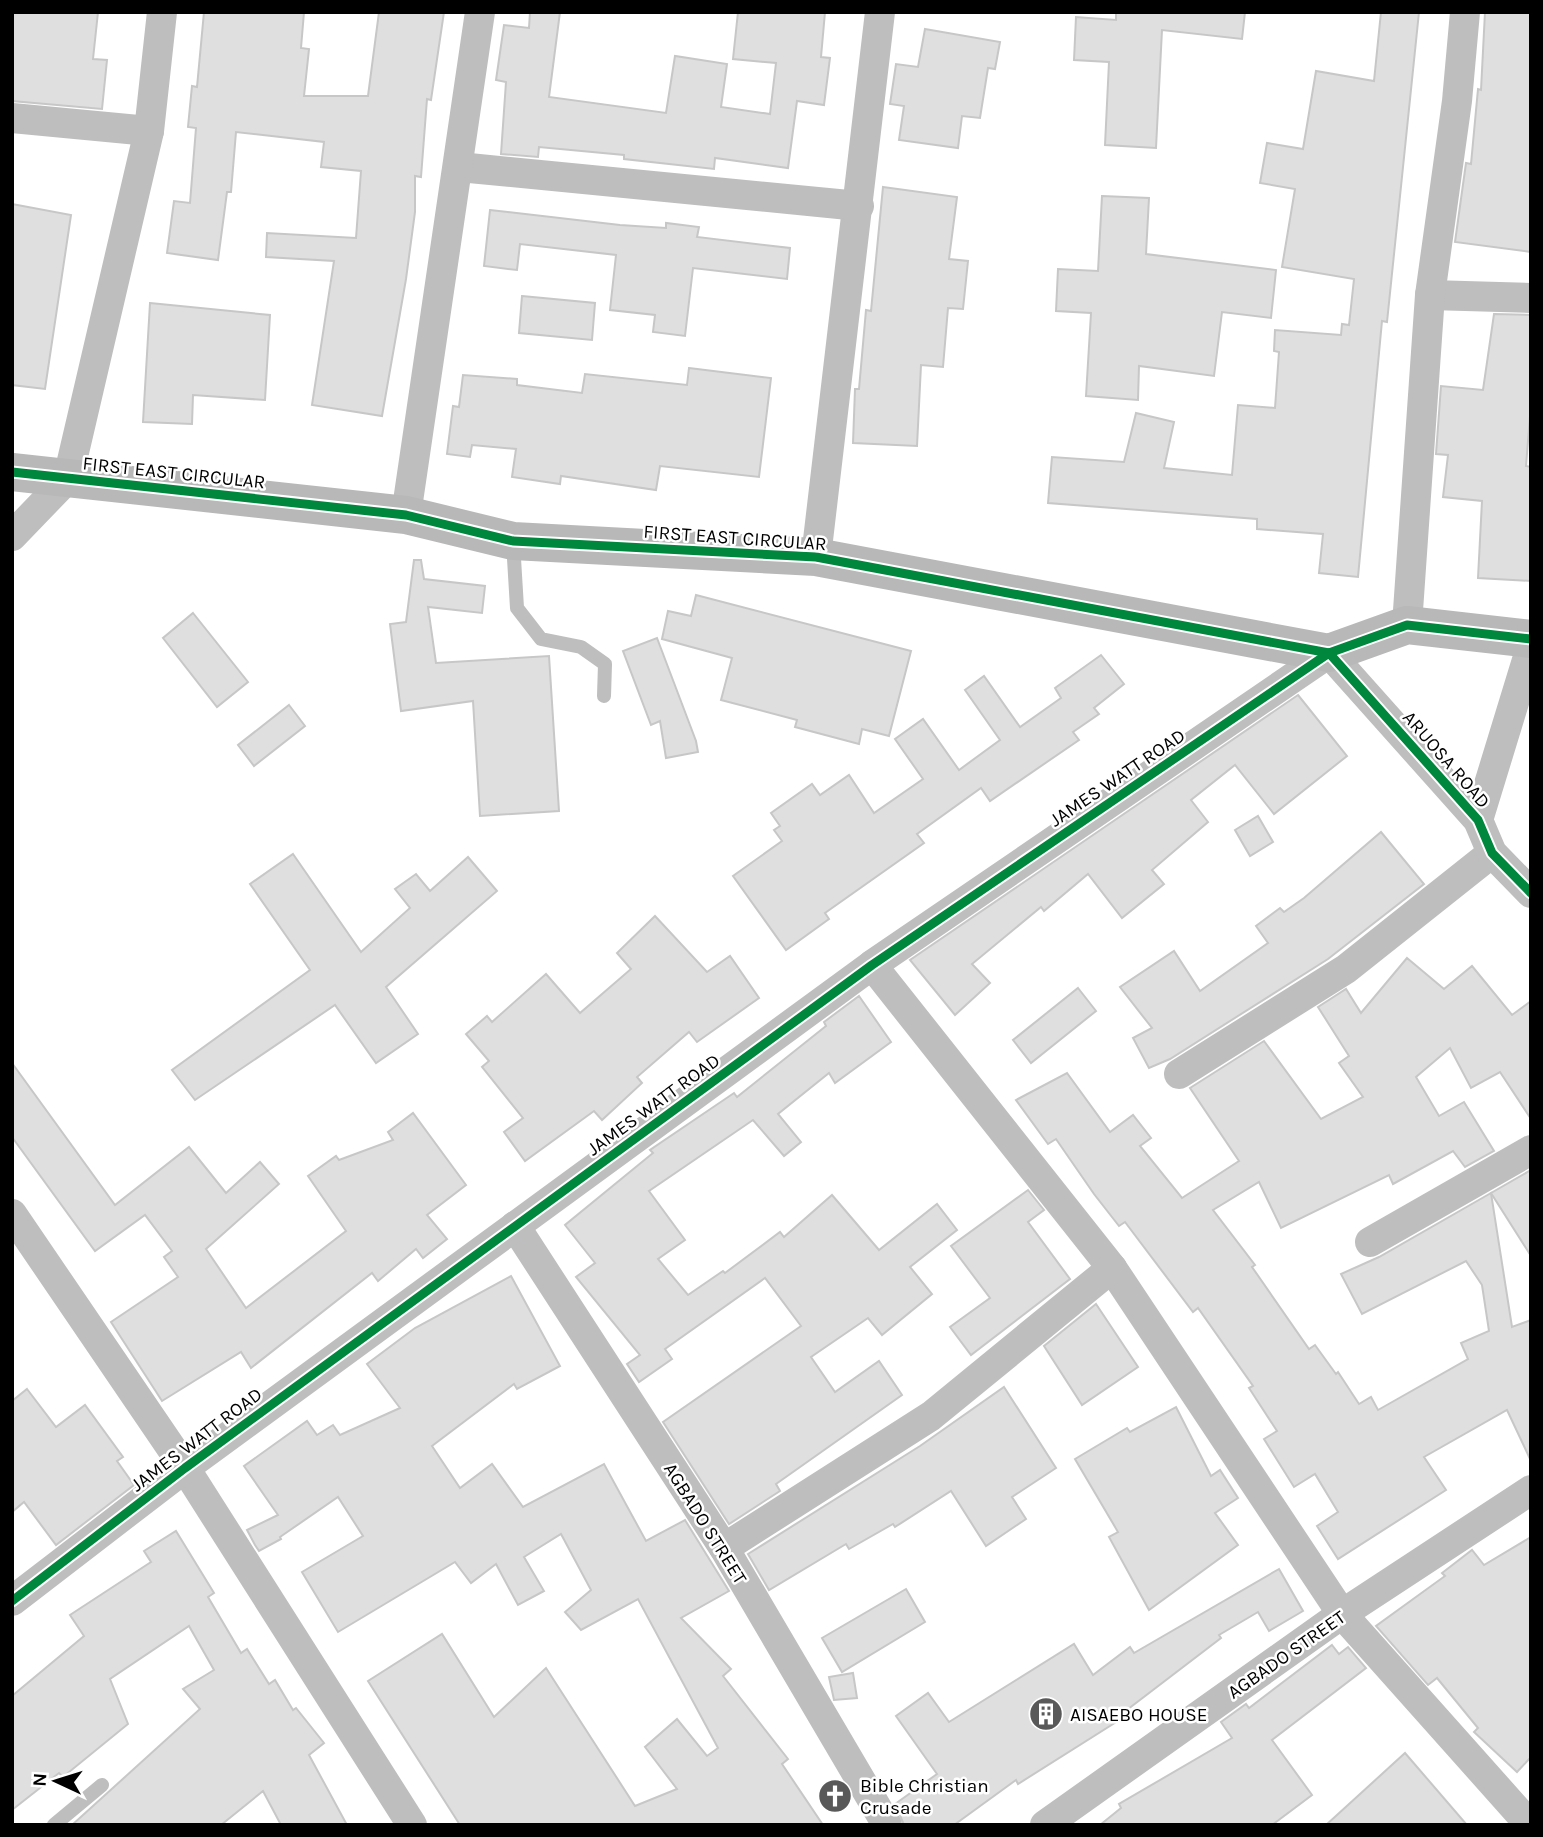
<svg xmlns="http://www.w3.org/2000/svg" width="1543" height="1837" viewBox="0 0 1543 1837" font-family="Karla,sans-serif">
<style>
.building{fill:#dfdfdf;stroke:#c7c7c7;stroke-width:2}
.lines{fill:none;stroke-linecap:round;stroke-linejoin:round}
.lane{stroke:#bebebe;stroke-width:14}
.street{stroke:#bebebe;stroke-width:30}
.secondary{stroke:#b8b8b8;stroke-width:38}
.cycleway-casing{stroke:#fff;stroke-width:13}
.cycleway{stroke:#00873e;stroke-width:9}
.labels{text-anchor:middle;stroke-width:5;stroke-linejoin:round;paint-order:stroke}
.street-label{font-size:19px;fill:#000;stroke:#fff}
.poi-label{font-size:19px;fill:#000;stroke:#fff;text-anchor:start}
</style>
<rect width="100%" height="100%" fill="#fff"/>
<!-- building -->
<g class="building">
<polygon points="12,12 98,12 93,59 107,60 102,109 12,101"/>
<polygon points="204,12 304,12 301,48 309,49 304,96 368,96 379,12 444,12 431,100 427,99 421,177 415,176 415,212 406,279 382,416 312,405 334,261 266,257 267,233 356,238 361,171 321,167 324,142 236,132 231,192 227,192 218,260 167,253 174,201 190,203 196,128 188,127 192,86 197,87"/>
<polygon points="530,12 560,12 549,97 666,113 675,56 727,64 721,107 770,114 776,63 733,59 738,12 825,12 821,57 830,58 824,105 797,101 788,168 715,158 714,169 624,159 624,155 539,147 538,157 501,154 506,82 496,80 504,25 529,28"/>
<polygon points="1116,12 1245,12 1242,39 1162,30 1156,148 1105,145 1109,62 1074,60 1076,17 1116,20"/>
<polygon points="1381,12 1419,12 1387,322 1382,321 1358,577 1319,573 1323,534 1257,529 1257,519 1048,503 1052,457 1124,462 1136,413 1174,422 1164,468 1232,475 1238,405 1275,408 1279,352 1274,351 1275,330 1341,335 1342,324 1349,325 1354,279 1282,267 1295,189 1260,183 1267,143 1303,149 1316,71 1374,81"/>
<polygon points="1485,12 1531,12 1531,252 1455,242 1466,163 1471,164 1478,89 1481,90"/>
<polygon points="925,29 1000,42 995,69 988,68 980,118 962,116 958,148 899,140 904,106 890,104 896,64 918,67"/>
<polygon points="883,187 957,197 949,259 968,261 963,309 948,308 943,367 921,365 917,446 853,443 855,389 859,389 866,310 871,311"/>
<polygon points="1102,196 1149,198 1146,254 1276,270 1271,318 1222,312 1214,376 1139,366 1138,400 1086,396 1091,313 1056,311 1058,269 1098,271"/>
<polygon points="12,204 71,215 45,389 12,385"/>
<polygon points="490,210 620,225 666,228 666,223 699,227 697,237 790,248 787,279 693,268 685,336 653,332 655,315 610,310 616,255 520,244 517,270 484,266"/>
<polygon points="522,296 595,303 592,340 519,333"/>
<polygon points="150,303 270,315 265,400 193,395 192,424 143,422"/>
<polygon points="1494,314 1531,315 1531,404 1526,466 1531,467 1531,581 1478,578 1482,501 1443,497 1448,455 1436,454 1441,386 1483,390"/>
<polygon points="689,368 771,378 759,477 660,466 656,490 561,476 560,484 512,477 516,449 472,445 470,457 447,454 453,406 459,407 463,375 517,379 517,385 582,393 585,374 687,385"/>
<polygon points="414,560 421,560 424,579 485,586 482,613 428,607 436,663 549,656 559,811 480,816 473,701 401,711 390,624 406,622"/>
<polygon points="696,595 911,651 889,736 862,729 859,744 795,727 797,720 721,700 732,658 662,639 668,611 691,616"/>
<polygon points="193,613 248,682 217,707 163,638"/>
<polygon points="657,638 696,741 698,752 666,758 660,721 651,725 623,651"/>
<polygon points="1101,655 1124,684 1094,708 1099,714 1073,732 1079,740 990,801 981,788 917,834 924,843 825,913 829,919 786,950 733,876 782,841 774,830 780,826 771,813 812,784 820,795 849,775 874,813 923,779 895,739 923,719 959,770 1000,740 965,690 984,676 1020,727 1061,698 1055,688"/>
<polygon points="1298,695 1347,756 1274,814 1235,765 1191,800 1208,822 1152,870 1164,884 1122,918 1088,874 1044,911 1041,907 972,964 990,983 955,1015 910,960"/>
<polygon points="289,705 305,726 254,766 238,745"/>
<polygon points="1258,816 1273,842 1250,856 1235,830"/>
<polygon points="1381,832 1424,884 1328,959 1170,1059 1149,1068 1133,1038 1152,1028 1120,987 1174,951 1200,991 1268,943 1256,926 1280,908 1284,912 1304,898"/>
<polygon points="293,854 361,952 410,908 395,889 416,874 430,891 468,857 497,891 386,987 418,1034 376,1063 335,1005 195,1100 172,1070 310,970 250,884"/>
<polygon points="655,916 707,972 730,956 759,998 697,1042 689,1032 637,1077 642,1083 602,1120 594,1111 525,1161 504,1132 523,1118 482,1067 489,1061 466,1034 487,1016 492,1022 546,974 580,1013 631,969 617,953"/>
<polygon points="1407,958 1444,989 1472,966 1512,1015 1531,1001 1531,1119 1500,1072 1471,1088 1450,1048 1416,1077 1439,1116 1464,1102 1494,1151 1465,1167 1453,1151 1393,1184 1389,1175 1281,1228 1259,1182 1213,1210 1255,1265 1252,1267 1309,1349 1315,1345 1336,1374 1338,1372 1359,1404 1371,1397 1378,1410 1468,1359 1461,1343 1489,1331 1482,1285 1466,1261 1362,1314 1341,1274 1379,1257 1491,1193 1512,1327 1531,1320 1531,1461 1507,1410 1424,1457 1446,1490 1338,1559 1317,1526 1338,1512 1315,1474 1294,1487 1264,1439 1277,1431 1249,1388 1253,1386 1198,1308 1193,1312 1125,1222 1119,1226 1094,1194 1056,1139 1048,1144 1016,1100 1067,1073 1110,1132 1133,1115 1151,1138 1140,1146 1182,1198 1239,1161 1190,1088 1264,1041 1321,1119 1363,1097 1339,1063 1349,1056 1318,1007 1346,989 1361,1013"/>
<polygon points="1078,988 1096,1011 1031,1063 1013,1040"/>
<polygon points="859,996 891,1042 835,1083 829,1073 778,1114 801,1142 784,1156 753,1120 649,1191 685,1240 658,1259 688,1295 723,1271 725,1273 780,1232 784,1237 832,1195 879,1250 937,1204 957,1230 910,1267 932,1294 882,1335 868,1318 811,1357 835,1392 879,1361 902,1395 776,1484 780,1491 729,1524 663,1422 801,1326 765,1278 665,1349 672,1359 639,1382 627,1364 640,1355 576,1277 595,1263 565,1225 653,1153 650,1150 734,1093 737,1097 826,1026 824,1022"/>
<polygon points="12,1063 115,1205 189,1147 226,1193 260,1162 279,1184 206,1249 246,1308 346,1231 308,1176 336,1156 339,1160 393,1140 388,1132 413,1113 466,1185 427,1215 447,1239 423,1258 416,1249 378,1281 372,1273 251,1368 241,1352 162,1401 111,1322 178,1277 164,1257 172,1251 145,1215 95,1251 12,1137"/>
<polygon points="1531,1170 1531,1256 1491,1193"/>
<polygon points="1028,1190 1044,1210 1028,1222 1070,1279 971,1355 950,1327 990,1298 951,1246"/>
<polygon points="511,1276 560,1366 517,1389 514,1384 432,1446 460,1488 492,1464 523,1507 604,1464 646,1541 685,1520 729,1591 681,1618 731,1669 723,1676 788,1759 782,1764 823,1825 460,1825 368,1681 442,1634 494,1717 546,1668 635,1806 677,1789 645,1747 677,1719 707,1756 718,1748 638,1599 581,1630 565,1612 591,1590 561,1534 524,1557 544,1591 518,1605 496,1564 471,1583 455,1562 338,1632 302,1572 363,1536 338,1497 280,1537 281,1539 259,1551 255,1545 247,1530 278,1515 244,1466 307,1421 317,1435 333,1425 340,1435 400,1408 367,1364 415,1328"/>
<polygon points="1096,1304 1138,1367 1082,1405 1044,1346"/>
<polygon points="1004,1387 1056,1468 1012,1497 1026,1519 986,1546 951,1491 895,1527 893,1524 849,1549 846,1544 769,1590 748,1554 920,1446"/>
<polygon points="27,1389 56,1427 85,1405 123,1457 117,1461 134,1485 56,1545 24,1502 12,1512 12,1401"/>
<polygon points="1176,1407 1211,1476 1220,1470 1238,1498 1215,1513 1238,1545 1149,1610 1109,1537 1118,1532 1075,1459 1127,1428 1130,1432"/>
<polygon points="176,1531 214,1593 208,1597 241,1653 247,1649 269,1684 275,1680 293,1710 296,1708 324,1743 309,1755 347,1825 281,1825 263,1791 221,1825 72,1825 200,1709 183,1689 214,1670 189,1626 110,1679 128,1724 63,1777 59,1773 12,1810 12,1696 84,1636 70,1615 151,1562 144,1551"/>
<polygon points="1531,1537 1531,1757 1517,1772 1474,1732 1478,1728 1437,1678 1428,1685 1376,1626 1445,1576 1442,1573 1472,1550 1484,1565"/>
<polygon points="1279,1569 1303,1611 1269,1631 1258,1612 1219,1635 1221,1638 1119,1716 1121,1719 1018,1784 1016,1780 954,1825 904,1825 895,1804 937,1774 896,1716 928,1693 949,1722 1074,1644 1093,1675 1130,1647 1134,1653"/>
<polygon points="906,1589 925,1622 842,1672 822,1638"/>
<polygon points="1332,1645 1339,1654 1348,1647 1366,1668 1272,1740 1312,1795 1272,1825 1100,1825 1121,1808 1119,1804 1232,1738 1221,1722 1246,1704 1249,1708"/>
<polygon points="853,1673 857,1698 834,1700 829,1677"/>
<polygon points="1405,1753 1467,1825 1326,1825"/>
</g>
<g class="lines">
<!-- lane -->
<g class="lane">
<polyline points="513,542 517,608 541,639 581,647 605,664 604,696"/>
<polyline points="54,1825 102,1785"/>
</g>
<!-- street -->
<g class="street">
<polyline points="12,118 149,131"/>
<polyline points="459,167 859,206"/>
<polyline points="1430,295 1531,298"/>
<polyline points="406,515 480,12"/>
<polyline points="12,536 68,478 149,131 162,12"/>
<polyline points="816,557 880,12"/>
<polyline points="1407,625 1430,295 1457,101 1465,12"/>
<polyline points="1478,820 1531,647"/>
<polyline points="872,965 1112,1268 1342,1614 1530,1825"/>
<polyline points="1179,1074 1346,969 1492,853"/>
<polyline points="12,1214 185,1468 412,1825"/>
<polyline points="515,1226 724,1548 887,1825"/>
<polyline points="1370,1242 1531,1150"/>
<polyline points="724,1548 931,1416 1112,1268"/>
<polyline points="12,1601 185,1468 872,965 1329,653 1478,820 1492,853 1531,893"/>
<polyline points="1045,1825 1342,1614 1531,1490"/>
</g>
<!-- secondary -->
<polyline class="secondary" points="12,472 406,515 513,541 816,557 1329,653 1407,625 1531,639"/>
<!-- cycleway casing -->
<g class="cycleway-casing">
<g id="cycleway">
<polyline points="12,472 406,515 513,541 816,557 1329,653 1407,625 1531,639"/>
<polyline points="12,1601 185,1468 872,965 1329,653 1478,820 1492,853 1531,893"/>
</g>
</g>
<!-- cycleway -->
<use href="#cycleway" class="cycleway"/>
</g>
<!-- icons -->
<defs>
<g id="building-disc" transform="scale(1.75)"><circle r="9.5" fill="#595959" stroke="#fff"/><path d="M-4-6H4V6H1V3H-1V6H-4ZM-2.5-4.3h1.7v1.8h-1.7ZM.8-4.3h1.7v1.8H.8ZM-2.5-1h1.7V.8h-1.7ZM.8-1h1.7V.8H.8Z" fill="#fff"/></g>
<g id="church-disc" transform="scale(1.75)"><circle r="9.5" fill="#595959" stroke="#fff"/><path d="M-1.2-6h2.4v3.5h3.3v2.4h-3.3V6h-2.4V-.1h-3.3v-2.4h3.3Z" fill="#fff"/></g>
</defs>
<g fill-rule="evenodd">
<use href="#building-disc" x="1046" y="1714"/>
<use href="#church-disc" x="835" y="1796"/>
</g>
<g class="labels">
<!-- street labels -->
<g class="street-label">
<text transform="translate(174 472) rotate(6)" y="7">FIRST EAST CIRCULAR</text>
<text transform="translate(735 537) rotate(4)" y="7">FIRST EAST CIRCULAR</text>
<text transform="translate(1447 759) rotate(49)" y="7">ARUOSA ROAD</text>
<text transform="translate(1117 777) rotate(-34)" y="7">JAMES WATT ROAD</text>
<text transform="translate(653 1104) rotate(-36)" y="7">JAMES WATT ROAD</text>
<text transform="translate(196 1439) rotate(-37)" y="7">JAMES WATT ROAD</text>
<text transform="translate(706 1523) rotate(58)" y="7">AGBADO STREET</text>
<text transform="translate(1286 1654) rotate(-35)" y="7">AGBADO STREET</text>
</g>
<!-- poi labels -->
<g class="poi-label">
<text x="1070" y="1721">AISAEBO HOUSE</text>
<text x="860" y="1792">Bible Christian<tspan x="860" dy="22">Crusade</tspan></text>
</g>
</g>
<!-- border -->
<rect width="1543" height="1837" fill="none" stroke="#000000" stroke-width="28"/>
<!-- north arrow -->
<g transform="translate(56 1781) rotate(274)" stroke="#ffffff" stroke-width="5" paint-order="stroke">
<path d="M0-5L12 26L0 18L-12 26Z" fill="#000000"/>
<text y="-10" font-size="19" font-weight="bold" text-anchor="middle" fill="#000000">N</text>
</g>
</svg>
